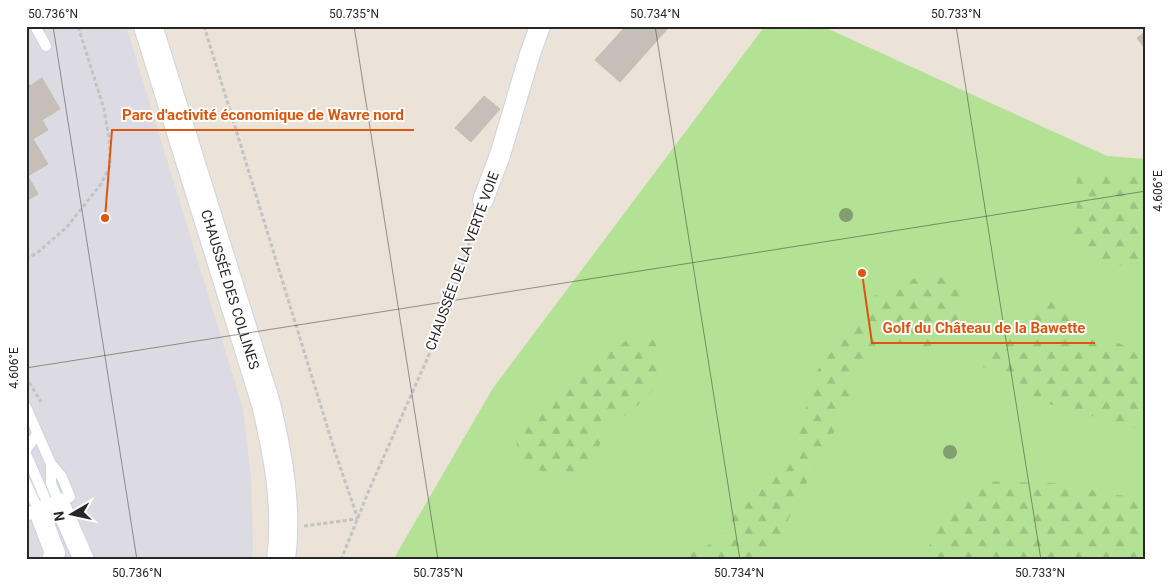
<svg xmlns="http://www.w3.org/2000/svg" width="1172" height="586" viewBox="0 0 1172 586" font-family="Roboto,sans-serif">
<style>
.industrial{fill:#dcdae2}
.grass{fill:#b3e294}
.forest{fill:url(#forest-firs)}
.building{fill:#c6bfb8;stroke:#c5beb3}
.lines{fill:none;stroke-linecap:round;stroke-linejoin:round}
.service-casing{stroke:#ced3e1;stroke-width:12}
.minor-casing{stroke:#ced3e1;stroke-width:22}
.secondary-casing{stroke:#ced3e1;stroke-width:30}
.path{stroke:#c3c3c3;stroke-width:3;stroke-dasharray:4 2.5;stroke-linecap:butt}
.service{stroke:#fff;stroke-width:10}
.minor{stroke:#fff;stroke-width:20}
.secondary{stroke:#fff;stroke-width:28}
.tree{fill:#829d6e}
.ticks{fill:none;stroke:#272727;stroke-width:1;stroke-opacity:0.45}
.labels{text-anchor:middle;stroke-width:4;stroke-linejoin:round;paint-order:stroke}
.street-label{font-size:14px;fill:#272727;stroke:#fff}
.leader{fill:none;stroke:#de560d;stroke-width:2}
.callout-dot{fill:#de560d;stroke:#fff;stroke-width:2}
.callout-label{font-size:15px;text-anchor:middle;font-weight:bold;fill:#de560d;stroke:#fff;stroke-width:4;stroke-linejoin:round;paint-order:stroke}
.neatline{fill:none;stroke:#272727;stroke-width:2}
.ticks-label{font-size:12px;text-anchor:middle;fill:#272727}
</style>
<defs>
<pattern id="forest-firs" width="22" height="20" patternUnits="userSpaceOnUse" patternTransform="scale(1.25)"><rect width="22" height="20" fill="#b3e294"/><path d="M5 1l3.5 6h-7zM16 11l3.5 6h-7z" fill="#9ac280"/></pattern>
</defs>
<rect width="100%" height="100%" fill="#ebe2d8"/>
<!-- industrial -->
<polygon class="industrial" points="26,26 126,26 243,409 251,477 253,551 251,560 26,560"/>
<!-- grass -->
<polygon class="grass" points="765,26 822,26 1107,156 1146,159 1146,560 393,560 493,388"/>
<!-- forest -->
<g class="forest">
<polygon points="1076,170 1146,178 1146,271 1110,263 1074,248 1072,227 1078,201"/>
<polygon points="929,272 970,289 950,338 927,348 879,339 858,373 843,415 800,496 768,560 671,560 721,540 749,488 787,470 817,371 874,296"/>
<polygon points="1051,297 1113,341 1146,354 1146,431 1045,403 983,367 1001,330"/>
<polygon points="655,340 661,375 647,398 610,427 578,482 541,471 518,457 516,438 557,387 626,341"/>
<polygon points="976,481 1054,483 1146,500 1146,560 923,560 943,515"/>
</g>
<!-- building -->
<g class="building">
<polygon points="626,26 670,26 620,82 595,60"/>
<polygon points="1146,31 1146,50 1137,38"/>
<polygon points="42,78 60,109 42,120 48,130 33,139 48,164 28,176 38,194 26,201 26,80 30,86"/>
<polygon points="484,96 500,109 471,142 455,128"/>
</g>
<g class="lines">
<!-- service casing -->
<g class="service-casing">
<g id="service">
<polyline points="35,26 46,46"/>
<polyline points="26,407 51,464 62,477 70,497"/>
<polyline points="26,450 37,434"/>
<polyline points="26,454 49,507"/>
<polyline points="51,464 51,483 59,503"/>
<polyline points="26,483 39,511"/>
<polyline points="26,510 29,515"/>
</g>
</g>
<!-- minor casing -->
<g class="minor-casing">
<g id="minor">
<polyline points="483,200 500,155 530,54 540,26"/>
<polyline points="59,503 84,560"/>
<polyline points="39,511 55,553 52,560"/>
</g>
</g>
<!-- secondary casing -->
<g class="secondary-casing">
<g id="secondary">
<path id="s1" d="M148,26L266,404C278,455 288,507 281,560"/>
</g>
</g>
<!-- path -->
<g class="path">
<polyline points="204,26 335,452 358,519"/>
<polyline points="26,259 37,253 67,227 101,184 110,166 109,138 104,109 78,26"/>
<polyline points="26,377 41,402"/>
<polyline points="304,526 357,519"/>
<polyline points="341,560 369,490 444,321 478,217"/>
</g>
<!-- service -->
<use href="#service" class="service"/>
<!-- minor -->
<use href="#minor" class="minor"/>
<!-- secondary -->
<use href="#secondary" class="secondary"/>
</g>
<!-- trees -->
<g class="tree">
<circle cx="846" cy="215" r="7"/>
<circle cx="950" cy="452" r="7"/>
</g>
<!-- ticks -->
<path class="ticks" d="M53,26L137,560M354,26L438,560M655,26L740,560M956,26L1041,560M26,368L1146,191"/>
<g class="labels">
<!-- street labels -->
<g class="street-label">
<text transform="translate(462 261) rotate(-70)" y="5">CHAUSSÉE DE LA VERTE VOIE</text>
<text dy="5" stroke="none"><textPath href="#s1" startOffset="276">CHAUSSÉE DES COLLINES</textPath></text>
</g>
</g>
<!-- callouts -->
<path class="leader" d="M105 218L112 130H414M862 273L872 343H1095"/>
<g class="callout-dot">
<circle cx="105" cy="218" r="5"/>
<circle cx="862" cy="273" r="5"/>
</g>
<g class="callout-label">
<text x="263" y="120">Parc d'activité économique de Wavre nord</text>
<text x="984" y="333">Golf du Château de la Bawette</text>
</g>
<!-- border -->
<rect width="1172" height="586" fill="none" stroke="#ffffff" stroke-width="55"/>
<!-- north arrow -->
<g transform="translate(72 514) rotate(261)" stroke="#ffffff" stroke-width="4" paint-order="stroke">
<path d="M0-4L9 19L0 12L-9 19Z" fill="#272727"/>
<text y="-8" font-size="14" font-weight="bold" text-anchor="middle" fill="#272727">N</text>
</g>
<rect x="28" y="28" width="1116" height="530" class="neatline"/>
<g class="ticks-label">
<text x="53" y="18">50.736°N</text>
<text x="354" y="18">50.735°N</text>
<text x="655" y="18">50.734°N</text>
<text x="956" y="18">50.733°N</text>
<text transform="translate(1158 191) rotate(-90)" y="4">4.606°E</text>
<text transform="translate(14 368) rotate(-90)" y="4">4.606°E</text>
<text x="137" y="577">50.736°N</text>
<text x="438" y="577">50.735°N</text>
<text x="739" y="577">50.734°N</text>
<text x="1040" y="577">50.733°N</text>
</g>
</svg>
